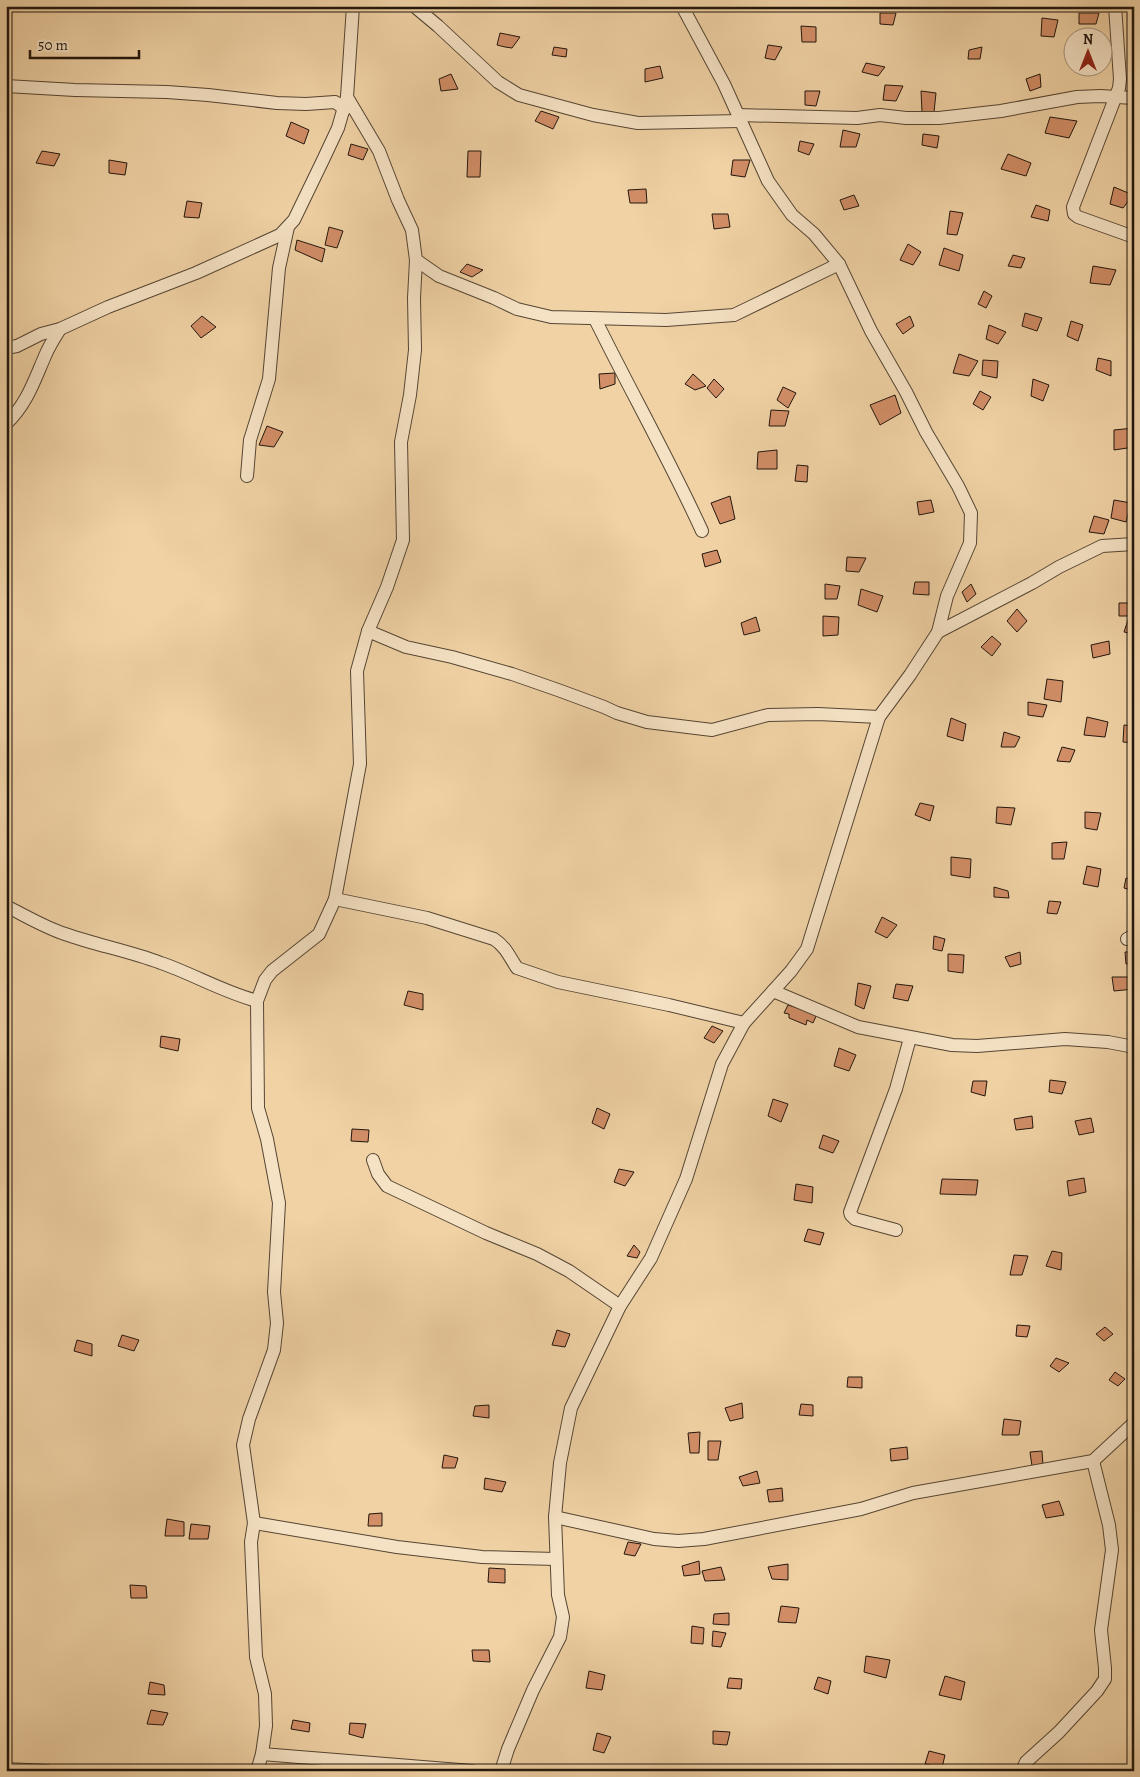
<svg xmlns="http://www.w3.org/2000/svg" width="1140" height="1777" viewBox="0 0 1140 1777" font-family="Alegreya,serif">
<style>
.building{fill:#d28e67;stroke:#21160d}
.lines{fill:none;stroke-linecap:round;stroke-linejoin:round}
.street-casing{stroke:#554533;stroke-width:14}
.street{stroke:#f5e2c4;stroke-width:12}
</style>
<rect width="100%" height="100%" fill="#f0d2a5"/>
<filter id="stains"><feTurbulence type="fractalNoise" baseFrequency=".004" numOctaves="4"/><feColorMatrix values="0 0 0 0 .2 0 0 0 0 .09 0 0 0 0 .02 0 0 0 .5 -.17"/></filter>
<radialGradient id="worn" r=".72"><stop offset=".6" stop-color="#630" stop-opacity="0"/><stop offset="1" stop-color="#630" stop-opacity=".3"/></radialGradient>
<!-- building -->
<g class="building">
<polygon points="880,13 896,13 893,25 880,24"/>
<polygon points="1079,13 1099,13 1096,24 1079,24"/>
<polygon points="1042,18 1058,20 1054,37 1041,36"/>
<polygon points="801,26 816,27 816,42 802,42"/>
<polygon points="500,33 520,37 512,48 505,47 497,45"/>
<polygon points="768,45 782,47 775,60 765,58"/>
<polygon points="554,47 567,49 566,57 552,55"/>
<polygon points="982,47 980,59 968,59 969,50"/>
<polygon points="866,63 885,67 878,76 862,72"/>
<polygon points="660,66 663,78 645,82 645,69"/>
<polygon points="451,74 458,89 441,91 439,79"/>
<polygon points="1040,74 1041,87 1030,91 1026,79"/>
<polygon points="885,85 903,86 896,101 883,100"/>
<polygon points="805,91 820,91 816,106 805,105"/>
<polygon points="921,91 936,93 934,112 922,112"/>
<polygon points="541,111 559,117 553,129 535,121"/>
<polygon points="1050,117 1077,121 1069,138 1045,133"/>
<polygon points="291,122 309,130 304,144 286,136"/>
<polygon points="843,130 860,134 856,147 840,147"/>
<polygon points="923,134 939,136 937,148 922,145"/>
<polygon points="800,141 814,144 809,155 798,151"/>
<polygon points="351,144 368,149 363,160 348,155"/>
<polygon points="42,151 60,154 54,166 36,163"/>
<polygon points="468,151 481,151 480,177 467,177"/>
<polygon points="1008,154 1031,163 1026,176 1001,169"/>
<polygon points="109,160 127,163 125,175 109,173"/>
<polygon points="733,160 750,160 745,177 731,175"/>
<polygon points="6,172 11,174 6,184"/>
<polygon points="1114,187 1133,195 1123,208 1110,204"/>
<polygon points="646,189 647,203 630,203 628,190"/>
<polygon points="854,195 859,206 844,210 840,200"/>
<polygon points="187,201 202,203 199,218 184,217"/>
<polygon points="1036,205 1050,210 1048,221 1031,217"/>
<polygon points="950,211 963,213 957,235 947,234"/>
<polygon points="712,214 728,214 730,227 714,229"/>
<polygon points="329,227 343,231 337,248 325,245"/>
<polygon points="297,240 325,249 322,262 295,250"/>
<polygon points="908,244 921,252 913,265 900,260"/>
<polygon points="944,248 963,255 959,271 939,265"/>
<polygon points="1013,255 1025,258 1021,268 1008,266"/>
<polygon points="467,264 483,270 472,277 460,272"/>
<polygon points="1093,266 1116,270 1110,285 1090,283"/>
<polygon points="984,291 992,296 986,308 978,304"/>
<polygon points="1025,313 1042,318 1037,331 1022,326"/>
<polygon points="202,316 216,327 201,338 191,326"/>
<polygon points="910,316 914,326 903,334 896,324"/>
<polygon points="1071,321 1083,325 1078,341 1067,336"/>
<polygon points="989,325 1006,332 998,344 986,339"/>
<polygon points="959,354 978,361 969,376 953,373"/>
<polygon points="1098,358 1111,361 1111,376 1096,370"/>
<polygon points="983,360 998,361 997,378 982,375"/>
<polygon points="615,373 615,384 600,389 599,374"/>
<polygon points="693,374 706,386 695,390 685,384"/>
<polygon points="714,379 724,389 716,398 707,388"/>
<polygon points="1033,379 1049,385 1043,401 1031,396"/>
<polygon points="783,387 796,393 788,408 777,400"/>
<polygon points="980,391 991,397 983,410 973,404"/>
<polygon points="895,395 901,413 880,425 870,405"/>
<polygon points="771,410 789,411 785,426 769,426"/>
<polygon points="267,426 283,432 274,447 259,445"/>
<polygon points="1134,428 1134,447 1114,450 1114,430"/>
<polygon points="777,450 777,469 757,469 758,452"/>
<polygon points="797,465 808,466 807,482 795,481"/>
<polygon points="730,496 735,519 720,524 711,503"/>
<polygon points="931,500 934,512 919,515 917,502"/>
<polygon points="1114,500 1131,503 1126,522 1111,518"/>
<polygon points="1094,516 1109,520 1104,534 1089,532"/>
<polygon points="717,550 721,562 705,567 702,554"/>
<polygon points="847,557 866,558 859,572 846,571"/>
<polygon points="915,582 929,582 929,595 913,594"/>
<polygon points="825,584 840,586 837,599 825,599"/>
<polygon points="971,584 976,594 967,602 962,592"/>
<polygon points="861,589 883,596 877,612 858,605"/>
<polygon points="1119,603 1132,603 1130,616 1119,616"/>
<polygon points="1017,609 1027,621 1017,632 1007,621"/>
<polygon points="823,616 839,617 838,635 823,636"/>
<polygon points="756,617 760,631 744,635 741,623"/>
<polygon points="1129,617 1134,618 1134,634 1124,632"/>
<polygon points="992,636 1001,644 992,656 981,647"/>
<polygon points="1109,641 1110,654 1093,658 1091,645"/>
<polygon points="1047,679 1063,681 1061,702 1044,699"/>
<polygon points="1028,702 1047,705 1043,717 1028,715"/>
<polygon points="1087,717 1108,722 1105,737 1084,735"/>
<polygon points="951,718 966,724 963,741 947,736"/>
<polygon points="1124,725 1134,726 1134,743 1123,742"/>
<polygon points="1004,732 1020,737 1015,747 1001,747"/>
<polygon points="1062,747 1075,750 1070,762 1057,761"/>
<polygon points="920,803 934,806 930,821 915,815"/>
<polygon points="997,807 1015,808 1011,825 996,823"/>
<polygon points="1085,812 1101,813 1097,830 1085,828"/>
<polygon points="1067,842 1064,859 1052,859 1052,843"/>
<polygon points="951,857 971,859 970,878 951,875"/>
<polygon points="1087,866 1101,869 1098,887 1083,884"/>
<polygon points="1126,878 1134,880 1134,891 1124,888"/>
<polygon points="994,887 1008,891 1009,898 994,897"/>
<polygon points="1049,901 1061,902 1057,914 1047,913"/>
<polygon points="882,917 897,925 887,938 875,932"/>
<polygon points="934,936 945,939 942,951 933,949"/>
<polygon points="1020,952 1021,964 1010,967 1005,957"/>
<polygon points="1125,952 1134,952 1134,964 1126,964"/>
<polygon points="948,954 964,955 963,973 948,971"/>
<polygon points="1112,977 1134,977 1134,989 1114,991"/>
<polygon points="858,983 871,986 864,1009 855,1005"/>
<polygon points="896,984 913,986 908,1001 893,998"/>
<polygon points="408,991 423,994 423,1010 404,1005"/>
<polygon points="788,1005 817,1014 813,1023 807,1020 806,1025 789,1018 789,1014 784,1013"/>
<polygon points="712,1026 723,1031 714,1043 704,1038"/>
<polygon points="161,1036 180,1039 178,1051 160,1047"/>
<polygon points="839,1048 856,1055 849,1071 834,1066"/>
<polygon points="1050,1080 1066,1082 1062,1094 1049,1092"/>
<polygon points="973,1081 987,1081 985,1096 971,1092"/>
<polygon points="773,1099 788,1104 781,1122 768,1116"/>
<polygon points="597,1108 610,1114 604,1129 592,1123"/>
<polygon points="1032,1116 1033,1128 1016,1130 1014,1119"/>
<polygon points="1091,1118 1094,1132 1079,1135 1075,1121"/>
<polygon points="352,1129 369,1130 368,1142 351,1141"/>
<polygon points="823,1135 839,1141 833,1153 819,1148"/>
<polygon points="619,1169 634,1172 625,1186 614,1182"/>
<polygon points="1084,1178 1086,1192 1069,1196 1067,1181"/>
<polygon points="942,1179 978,1180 976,1195 940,1194"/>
<polygon points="796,1184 813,1187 812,1203 794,1200"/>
<polygon points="808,1229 824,1233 820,1245 804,1241"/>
<polygon points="634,1245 640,1252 637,1258 627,1256"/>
<polygon points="1052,1251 1062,1253 1061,1270 1046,1266"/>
<polygon points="1014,1255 1028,1256 1022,1275 1010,1275"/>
<polygon points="1017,1325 1030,1326 1027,1337 1016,1336"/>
<polygon points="1105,1327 1113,1334 1104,1341 1096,1334"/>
<polygon points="557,1330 570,1334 565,1347 552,1345"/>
<polygon points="122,1335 139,1340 134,1351 118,1346"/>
<polygon points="77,1340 92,1344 92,1356 74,1351"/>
<polygon points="1056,1358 1069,1363 1059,1372 1050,1366"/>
<polygon points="1115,1372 1125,1379 1118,1386 1109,1380"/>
<polygon points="848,1377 862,1377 862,1388 847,1387"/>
<polygon points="742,1403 743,1418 730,1421 725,1408"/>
<polygon points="801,1404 813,1405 813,1416 799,1415"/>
<polygon points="489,1405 489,1418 473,1416 475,1406"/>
<polygon points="1004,1419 1021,1421 1019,1435 1002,1435"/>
<polygon points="700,1432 699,1453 690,1453 688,1433"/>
<polygon points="708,1441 721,1441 718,1460 708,1460"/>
<polygon points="907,1447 908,1459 891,1461 890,1449"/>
<polygon points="1042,1451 1043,1466 1032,1466 1030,1452"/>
<polygon points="444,1455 458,1458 455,1468 442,1468"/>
<polygon points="757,1471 760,1483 743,1486 739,1477"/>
<polygon points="485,1478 506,1482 502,1492 484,1489"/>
<polygon points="782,1488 783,1501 769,1502 767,1490"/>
<polygon points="1059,1501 1064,1515 1046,1518 1042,1505"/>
<polygon points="382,1513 382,1526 368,1526 369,1514"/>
<polygon points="167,1519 184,1522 184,1536 165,1536"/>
<polygon points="191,1524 210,1526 208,1539 189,1539"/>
<polygon points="628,1542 641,1544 635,1556 624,1554"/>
<polygon points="699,1561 700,1574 684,1576 682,1566"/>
<polygon points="788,1564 788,1580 772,1579 768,1567"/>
<polygon points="721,1567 725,1580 705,1581 702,1571"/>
<polygon points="489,1568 505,1569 505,1583 488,1582"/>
<polygon points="130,1585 146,1586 147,1598 131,1598"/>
<polygon points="781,1606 799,1608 796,1623 778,1622"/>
<polygon points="729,1613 729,1625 713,1624 714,1614"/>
<polygon points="692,1626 704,1628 703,1644 691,1643"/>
<polygon points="713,1631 726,1633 721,1647 712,1646"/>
<polygon points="472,1650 489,1650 490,1662 473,1661"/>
<polygon points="866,1656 890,1660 886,1678 864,1672"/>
<polygon points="589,1671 605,1675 602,1690 586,1688"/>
<polygon points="945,1676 965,1682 961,1700 939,1695"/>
<polygon points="818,1677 831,1681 828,1694 814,1689"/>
<polygon points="729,1678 742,1679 741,1689 727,1688"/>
<polygon points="150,1682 164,1685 165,1695 148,1694"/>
<polygon points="151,1710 168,1713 163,1725 147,1724"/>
<polygon points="293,1720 310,1723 309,1732 291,1729"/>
<polygon points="350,1723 366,1724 363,1738 349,1734"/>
<polygon points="713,1731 730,1732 727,1745 713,1744"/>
<polygon points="597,1733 611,1737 604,1753 593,1750"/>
<polygon points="929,1751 945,1755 942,1768 925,1764"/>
</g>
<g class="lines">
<!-- street casing -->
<g class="street-casing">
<g id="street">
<polyline points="414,6 438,26 498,82 519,95 593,115 638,123 741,121"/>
<polyline points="1115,6 1120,79 1119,88 1073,207 1074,214 1078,217 1134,237"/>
<polyline points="6,86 75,90 167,92 208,95 277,103 306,104 335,102 345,109"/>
<polyline points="738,115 857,118 880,115 906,118 939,118 1001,111 1077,97 1100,96 1134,98"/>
<polyline points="416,260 439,276 494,298 517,309 551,317 666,320 734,315 839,264"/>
<path d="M595,319C630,390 669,459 702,531"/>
<polyline points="6,348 17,346 41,334 60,329 108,307 196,273 280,235 294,220 323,160 338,128 347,97"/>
<path d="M6,424C27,404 34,381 45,356C49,346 55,337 60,329"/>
<polyline points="247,476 250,440 269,379 279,268 288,227"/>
<polyline points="368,631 406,647 452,657 512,674 558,690 604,707 617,713 647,722 712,730 768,715 818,714 879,717"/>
<polyline points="938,632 1032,583 1059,567 1102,546 1134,544"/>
<path d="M335,899L427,918L494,939C506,947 509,956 517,968L558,982L669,1005L744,1023"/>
<path d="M6,906C26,916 44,927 65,934C96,945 129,951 161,963C193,974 223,992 257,1001"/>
<polyline points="1127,939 1134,935"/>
<polyline points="773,991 858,1027 952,1045 977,1046 1065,1039 1108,1042 1134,1047"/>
<polyline points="373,1160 378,1174 387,1186 486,1233 537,1254 569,1271 620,1306"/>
<polyline points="896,1230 855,1219 851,1215 850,1212 896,1089 910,1038"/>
<polyline points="555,1517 654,1539 678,1541 704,1539 861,1509 913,1493 1093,1461 1134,1423"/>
<polyline points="254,1523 397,1547 482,1557 556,1559"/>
<polyline points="262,1754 472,1771"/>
<polyline points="6,1769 47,1771"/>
<polyline points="257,1771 262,1754 266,1726 265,1694 256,1657 251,1542 254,1523 243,1445 249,1419 274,1350 277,1323 274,1292 279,1203 267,1139 258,1108 257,1001 265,980 272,971 319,934 335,899 360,764 357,671 368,631 387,587 403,540 401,442 410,395 415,350 414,298 416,260 412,230 398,200 379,151 347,97 353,6"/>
<polyline points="501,1771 508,1749 533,1690 560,1637 563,1617 558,1595 555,1517 560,1463 571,1408 620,1306 651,1258 686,1179 722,1064 744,1023 791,971 807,949 879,717 910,675 938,632 947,596 970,543 971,513 958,486 926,432 906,392 871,331 839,264 814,234 792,215 768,181 724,84 682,6"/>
<polyline points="1022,1771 1026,1762 1059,1732 1097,1691 1105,1679 1105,1668 1101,1630 1112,1550 1109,1525 1093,1461"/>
</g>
</g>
<!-- street -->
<use href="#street" class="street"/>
</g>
<!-- margin -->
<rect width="1140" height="1777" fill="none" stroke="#f0d2a5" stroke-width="25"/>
<rect x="8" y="8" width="1125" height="1762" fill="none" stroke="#21160d" stroke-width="2.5"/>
<rect x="12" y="12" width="1115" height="1752" fill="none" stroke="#21160d"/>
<!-- north arrow -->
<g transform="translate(1088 52)"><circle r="24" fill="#f5e2c4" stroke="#a0907b"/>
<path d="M0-4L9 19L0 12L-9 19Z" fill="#8f2418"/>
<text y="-8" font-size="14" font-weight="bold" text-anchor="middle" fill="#21160d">N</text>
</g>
<!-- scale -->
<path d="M30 50v8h109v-8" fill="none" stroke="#21160d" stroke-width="2.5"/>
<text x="38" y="50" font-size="15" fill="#21160d" stroke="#f5e2c4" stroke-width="4" paint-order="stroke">50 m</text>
<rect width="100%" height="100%" filter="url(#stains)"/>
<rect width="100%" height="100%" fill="url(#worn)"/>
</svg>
